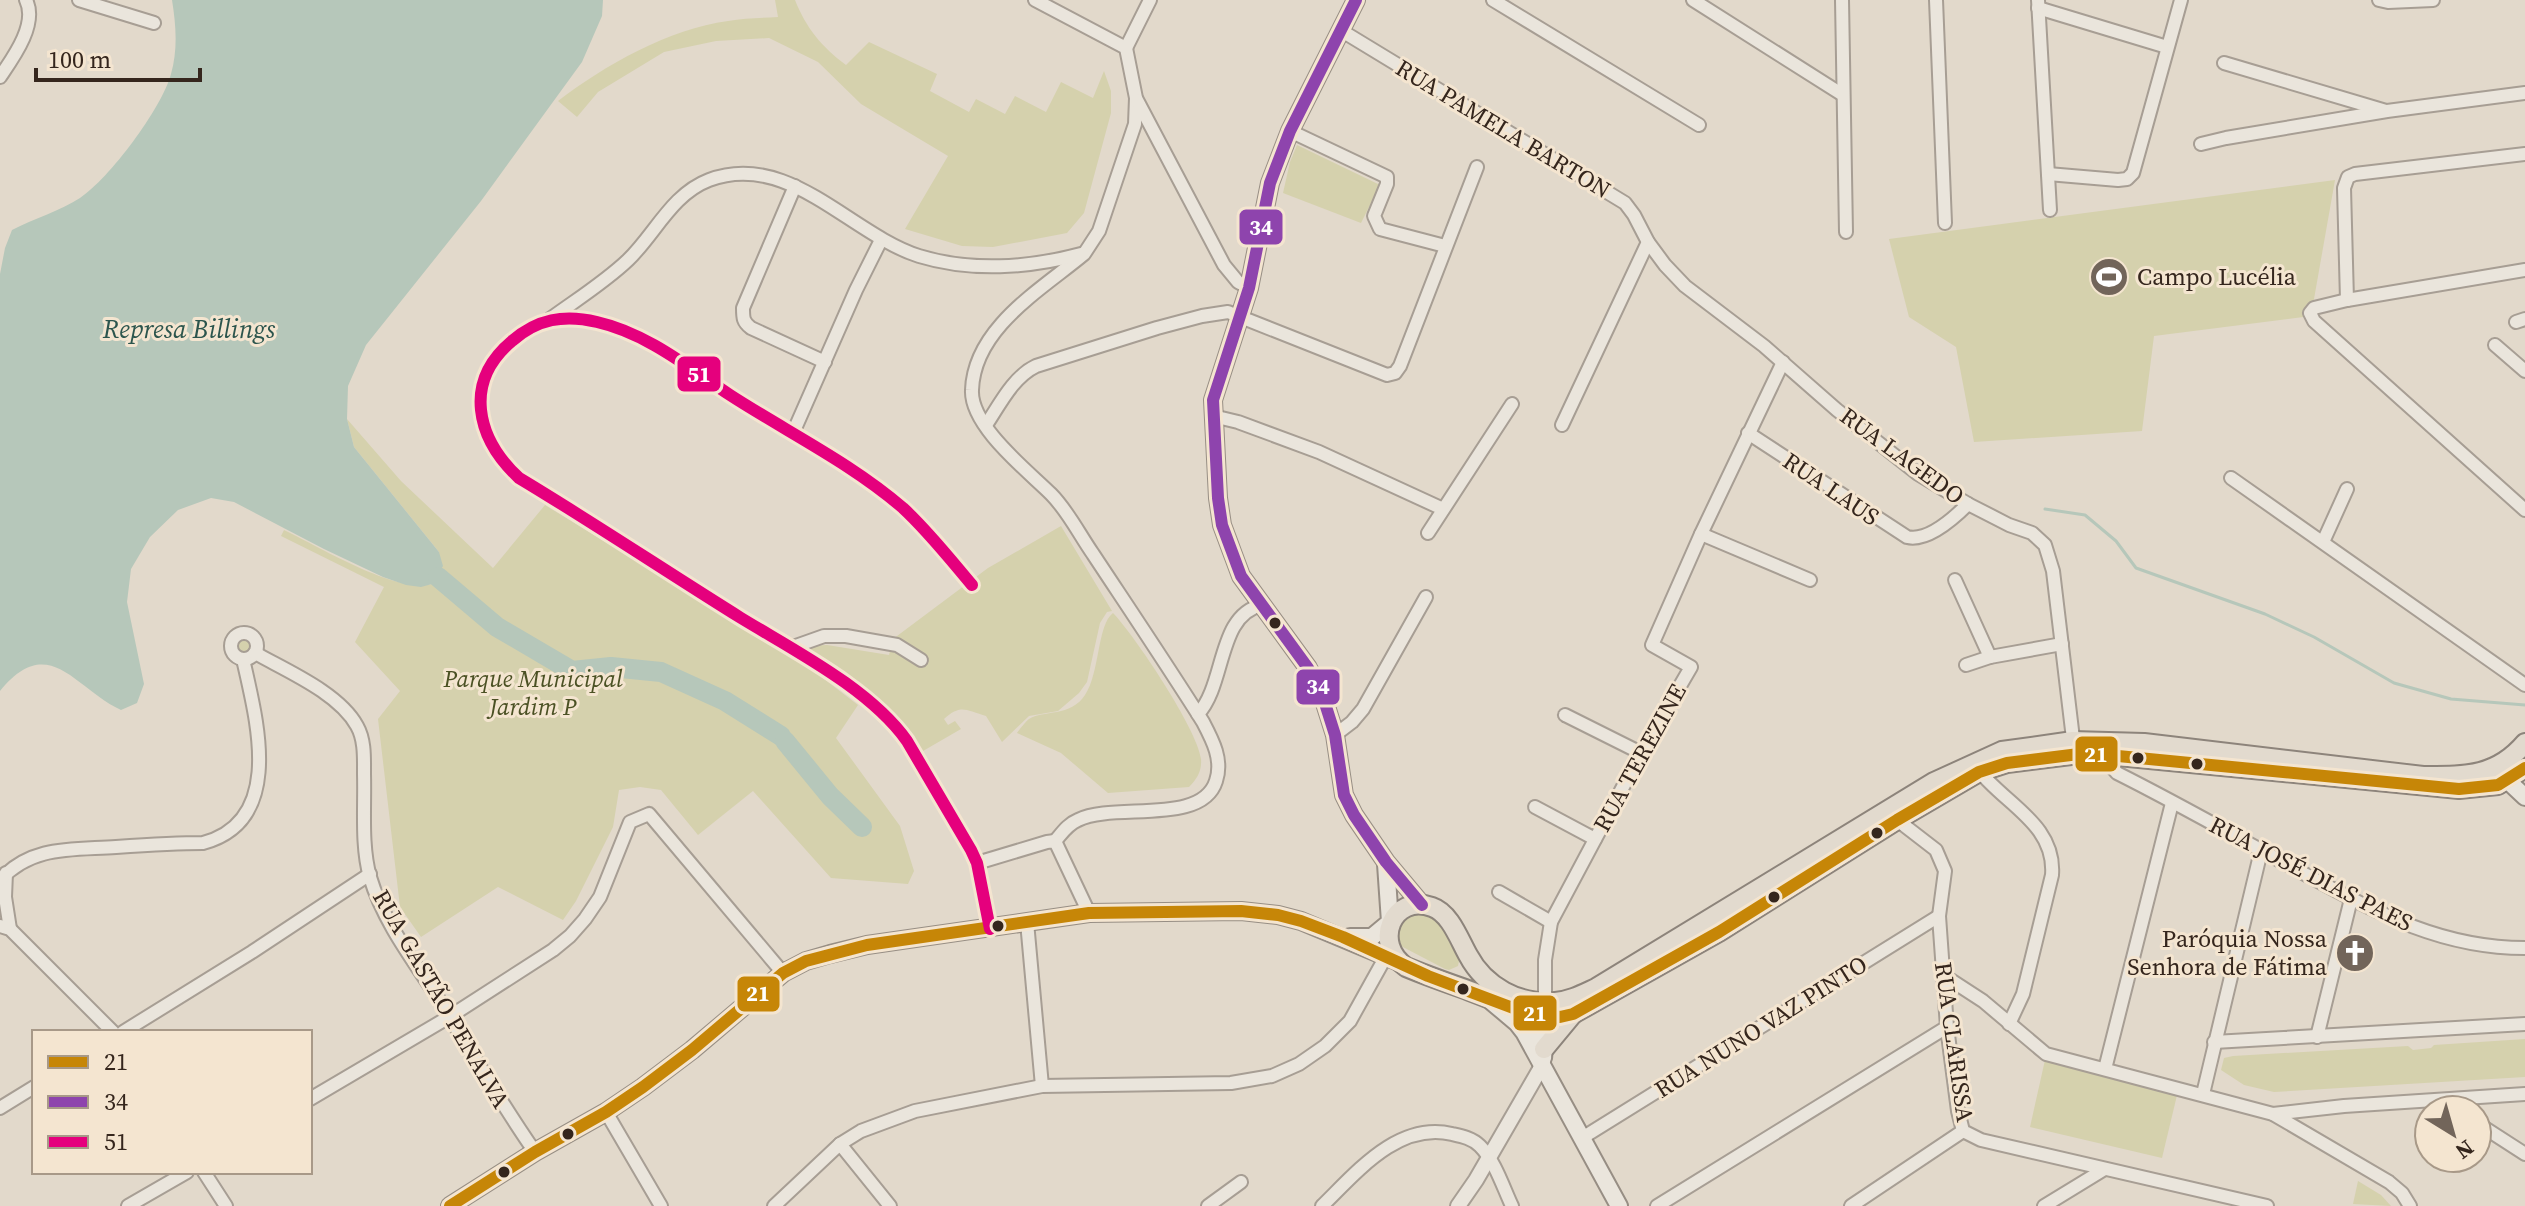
<svg xmlns="http://www.w3.org/2000/svg" width="2525" height="1206" viewBox="0 0 2525 1206" font-family="'Source Serif 4',serif">
<style>
.green{fill:#d5d1ad}
.water{fill:#b6c7ba}
.lines{fill:none;stroke-linecap:round;stroke-linejoin:round}
.stream{stroke:#b6c7ba;stroke-width:3}
.river{stroke:#b6c7ba;stroke-width:20}
.minor-casing{stroke:#a79e94;stroke-width:16}
.tertiary-casing{stroke:#a79e94;stroke-width:18}
.secondary-casing{stroke:#978e84;stroke-width:20}
.primary-casing{stroke:#8d847b;stroke-width:22}
.minor{stroke:#eae5dc;stroke-width:12}
.tertiary{stroke:#eae5dc;stroke-width:14}
.secondary{stroke:#eae5dc;stroke-width:16}
.primary{stroke:#e2dace;stroke-width:18}
.bus-1-casing{stroke:#f4e5d0;stroke-width:18}
.bus-2-casing{stroke:#f4e5d0;stroke-width:18}
.bus-3-casing{stroke:#f4e5d0;stroke-width:18}
.bus-1{stroke:#c68607;stroke-width:12}
.bus-2{stroke:#8e44ad;stroke-width:12}
.bus-3{stroke:#e5007d;stroke-width:12}
.bus-dot{fill:#35261d;stroke:#f4e5d0;stroke-width:3}
.labels{text-anchor:middle;stroke-width:6;stroke-linejoin:round;paint-order:stroke}
.street-label{font-size:24px;fill:#35261d;stroke:#f4e5d0}
.poi-label{font-size:24px;fill:#35261d;stroke:#f4e5d0;text-anchor:start}
.park-label{font-size:24px;font-style:italic;fill:#4b5124;stroke:#f4e5d0}
.water-label{font-size:26px;font-style:italic;fill:#2c554d;stroke:#f4e5d0}
.line-badge{stroke:#f4e5d0;stroke-width:3}
.badge-label{font-size:22px;text-anchor:middle;font-weight:bold;fill:#fff}
</style>
<rect width="100%" height="100%" fill="#e2d9cb"/>
<!-- green -->
<g class="green">
<path d="M775,0H795C806,28 822,47 846,65L869,42L937,74L930,91L969,112L976,99L1005,114L1015,96L1046,112L1061,82L1093,98L1104,71L1111,91V113L1084,213L1067,233L993,247L962,246L905,229L948,156L861,104L818,62L769,38L716,41L664,52L598,92L577,117L558,101C605,65 669,29 728,21C744,18 761,18 778,17Z"/>
<polygon points="1297,145 1380,185 1361,223 1283,193 1290,162"/>
<polygon points="2335,180 2311,316 2154,336 2142,431 1974,442 1956,347 1909,317 1889,239"/>
<path d="M347,419L401,481L493,568L545,505L802,662L858,705L836,738L900,826L914,871L908,884L831,878L753,791L698,835L661,790L640,787L619,790L613,827L576,901L563,920L498,887L421,937L400,907L378,719L400,691L355,642L384,587L281,536L284,530C318,546 396,594 432,584L439,552L354,447Z"/>
<path d="M1061,526L1112,611L1107,612L1100,623L1087,682L1079,693L1058,711L1029,716L1002,742L986,716C965,710 961,704 944,719L948,725L955,721L961,729L923,751L908,731L805,654L807,646L827,645L889,655L893,639L988,568Z"/>
<path d="M1113,613C1135,636 1198,730 1201,759C1202,771 1197,779 1189,787L1108,793L1061,753L1017,733C1020,729 1025,722 1029,719C1043,710 1071,717 1085,695C1100,673 1097,625 1113,613Z"/>
<circle cx="244" cy="646" r="9"/>
<polygon points="1404,910 1435,910 1460,956 1458,966 1449,970 1445,969 1399,945 1394,927"/>
<polygon points="2525,1039 2525,1077 2274,1092 2244,1085 2221,1070 2224,1058 2233,1056 2408,1046 2413,1050 2431,1048 2434,1045"/>
<polygon points="2045,1060 2178,1091 2162,1158 2030,1127"/>
<polygon points="2358,1181 2381,1195 2391,1206 2353,1204"/>
</g>
<!-- water -->
<path class="water" d="M172,0H603L602,16L582,62L481,201L366,345L348,386L347,419L354,447L439,552L443,566L432,584L421,587L406,585L383,577L324,549L234,502L211,498L178,510L150,537L131,569L127,602L144,684L137,703L121,710C75,689 49,631 0,691V274L5,248L12,230C33,219 62,210 80,198C109,179 162,108 171,74C178,49 176,25 172,0Z"/>
<g class="lines">
<!-- stream -->
<polyline class="stream" points="2045,509 2085,515 2116,541 2136,568 2265,614 2314,637 2394,683 2451,699 2525,705"/>
<!-- river -->
<g class="river">
<polyline points="438,577 497,627 572,671 611,667 661,672 725,701 781,736"/>
<polyline points="785,741 830,796 862,827"/>
</g>
<!-- minor casing -->
<g class="minor-casing">
<g id="minor">
<polyline points="79,0 154,23"/>
<path d="M1035,0L1126,48L1136,98L1135,124L1099,231L1084,254C1042,289 974,328 972,390C970,426 1028,471 1051,494C1068,511 1079,534 1093,554C1130,610 1167,665 1203,722C1213,741 1223,760 1216,781C1202,826 1114,802 1078,820C1068,824 1062,833 1055,841"/>
<polyline points="1493,0 1699,125"/>
<polyline points="1693,0 1843,95"/>
<polyline points="1842,0 1846,232"/>
<polyline points="1936,0 1945,223"/>
<polyline points="2038,0 2050,210"/>
<polyline points="2379,0 2388,2 2433,0"/>
<polyline points="2038,8 2167,47"/>
<polyline points="1342,31 1625,203 1634,215 1648,242 1665,265 1685,286 1764,346 1837,410 1918,474 1968,504 2009,525 2032,533 2045,545 2053,571 2074,747"/>
<polyline points="1126,48 1150,0"/>
<polyline points="2224,63 2386,111"/>
<path d="M0,77C13,58 38,24 26,0"/>
<polyline points="1137,100 1224,265 1238,282 1249,288"/>
<polyline points="1290,131 1387,177 1387,184 1374,216 1380,229 1445,246"/>
<polyline points="2201,144 2226,138 2387,111 2525,93"/>
<polyline points="2048,174 2118,180 2127,179 2133,173 2181,0"/>
<path d="M795,186L743,308C743,318 743,322 751,328L825,362"/>
<polyline points="2525,270 2347,300 2314,308 2310,313 2314,321 2525,510"/>
<polyline points="2347,300 2344,188 2348,177 2355,174 2525,154"/>
<path d="M550,319C576,300 605,282 628,260C655,234 672,194 709,180C788,150 850,234 919,256C971,272 1029,268 1081,254"/>
<polyline points="2516,322 2525,319"/>
<polyline points="2495,345 2525,371"/>
<polyline points="1213,416 1238,422 1319,452 1443,509"/>
<path d="M986,425C1000,404 1013,377 1036,366L1157,328L1202,316L1228,312L1387,375L1395,373L1400,366L1477,167"/>
<polyline points="1562,425 1648,242"/>
<polyline points="793,433 856,290 881,240"/>
<path d="M1748,433L1907,537C1928,542 1954,518 1968,504"/>
<polyline points="2231,478 2525,685"/>
<polyline points="1428,533 1512,404"/>
<polyline points="1701,534 1810,580"/>
<polyline points="2323,542 2347,489"/>
<polyline points="1955,580 1990,657"/>
<path d="M972,585C950,559 928,531 903,508C851,463 787,432 730,395C688,367 646,333 597,322C564,314 537,319 512,341C463,382 476,438 519,478C594,523 667,572 741,618C795,651 870,689 907,741L971,850L977,863L990,929"/>
<circle cx="244" cy="646" r="13"/>
<polyline points="793,647 824,636 846,636 897,645 921,660"/>
<path d="M255,653C287,671 339,693 357,726C365,740 364,758 364,774C365,807 361,845 370,877C383,921 413,960 438,998C470,1050 500,1102 535,1152"/>
<polyline points="1966,665 1990,657 2062,644"/>
<path d="M1198,714C1226,684 1217,615 1262,605"/>
<polyline points="1565,715 1641,753"/>
<polyline points="1335,735 1352,722 1363,709 1426,597"/>
<path d="M2100,754L2117,773C2179,804 2240,839 2301,872C2374,911 2439,948 2525,948"/>
<path d="M1976,767C2002,803 2056,823 2052,875L2023,994L2009,1024"/>
<polyline points="1535,807 1595,839"/>
<polyline points="1892,816 1936,850 1945,871 1939,916 1947,1027 1958,1111 1963,1131 1981,1140 2267,1206"/>
<polyline points="977,863 1047,842 1055,841 1089,913"/>
<polyline points="6,873 5,897 10,929"/>
<path d="M0,880C32,845 73,850 116,847C145,845 174,843 203,843C286,821 256,718 243,659"/>
<polyline points="1499,892 1551,922"/>
<polyline points="1027,922 1042,1086"/>
<polyline points="0,926 10,929 113,1032"/>
<polyline points="1943,975 1983,1001 2046,1054 2273,1114 2389,1182 2402,1193 2410,1206"/>
<polyline points="1545,1002 1545,960 1551,922 1641,753 1691,667 1652,645 1701,534 1783,362"/>
<polyline points="123,1032 252,952 370,874"/>
<polyline points="2317,1037 2351,899"/>
<polyline points="2214,1042 2525,1024"/>
<polyline points="2105,1069 2172,803"/>
<polyline points="2203,1094 2261,851"/>
<polyline points="310,1099 449,1017 553,950 570,936 585,919 600,897 630,822 649,814 783,973"/>
<polyline points="0,1108 34,1087"/>
<polyline points="606,1112 661,1206"/>
<polyline points="2273,1114 2344,1106 2525,1094"/>
<polyline points="2477,1123 2525,1154"/>
<polyline points="1582,1138 1939,916"/>
<polyline points="840,1144 890,1206"/>
<polyline points="204,1172 226,1206"/>
<polyline points="128,1206 187,1172"/>
<polyline points="774,1206 840,1144 861,1131 915,1111 1042,1086 1231,1083 1272,1076 1299,1064 1325,1046 1350,1021 1385,958"/>
<polyline points="1208,1206 1241,1182"/>
<path d="M1322,1206C1356,1173 1398,1121 1452,1134C1461,1136 1472,1138 1480,1146C1495,1161 1503,1187 1512,1206"/>
<polyline points="1657,1206 1947,1027"/>
<polyline points="1851,1206 1963,1131"/>
<polyline points="2044,1206 2103,1170"/>
</g>
</g>
<!-- tertiary casing -->
<g class="tertiary-casing">
<polyline id="tertiary" points="1458,1206 1476,1180 1543,1064"/>
</g>
<!-- secondary casing -->
<g class="secondary-casing">
<g id="secondary">
<polyline points="1356,0 1290,131 1270,183 1249,288 1213,400 1218,498 1222,525 1241,576 1308,668 1323,697 1335,735 1344,795 1354,815 1386,862 1422,905"/>
<polyline points="2508,781 2525,797"/>
<polyline points="1350,937 1372,937 1390,922 1386,864"/>
<polyline points="1492,1002 1517,1023 1524,1032 1619,1206"/>
<path d="M1532,1004C1529,1023 1546,1039 1543,1058"/>
<polyline points="450,1206 535,1152 606,1112 643,1087 692,1050 783,973 806,961 830,954 867,945 1089,913 1241,911 1278,915 1301,921 1399,962"/>
</g>
</g>
<!-- primary casing -->
<g class="primary-casing">
<g id="primary">
<path d="M2525,743C2496,777 2465,776 2423,776L2144,743L2073,741L2002,751L1934,782L1596,988C1583,994 1570,1001 1555,1002C1519,1005 1485,987 1468,955C1459,939 1450,913 1432,907C1392,893 1372,944 1406,967C1425,975 1445,982 1465,989C1500,1002 1535,1022 1573,1014L1719,932L1897,820L1979,772L2007,763L2087,753L2459,789L2498,785L2525,768"/>
<polyline points="1544,1049 1573,1014"/>
</g>
</g>
<!-- minor -->
<use href="#minor" class="minor"/>
<!-- tertiary -->
<use href="#tertiary" class="tertiary"/>
<!-- secondary -->
<use href="#secondary" class="secondary"/>
<!-- primary -->
<use href="#primary" class="primary"/>
<!-- bus-1 casing -->
<g class="bus-1-casing">
<polyline id="bus-1" points="450,1206 535,1152 606,1112 643,1087 692,1050 783,973 806,961 867,945 1089,913 1241,911 1278,915 1301,921 1343,937 1428,976 1521,1011 1560,1017 1573,1014 1719,932 1897,820 1979,772 2007,763 2087,753 2459,789 2498,785 2525,768"/>
</g>
<!-- bus-2 casing -->
<g class="bus-2-casing">
<polyline id="bus-2" points="1356,0 1290,131 1270,183 1249,288 1213,400 1218,498 1222,525 1241,576 1308,668 1323,697 1335,735 1344,795 1354,815 1386,862 1422,905"/>
</g>
<!-- bus-3 casing -->
<g class="bus-3-casing">
<path id="bus-3" d="M972,585C950,559 928,531 903,508C851,463 787,432 730,395C688,367 646,333 597,322C564,314 537,319 512,341C463,382 476,438 519,478C594,523 667,572 741,618C795,651 870,689 907,741L971,850L977,863L990,929"/>
</g>
<!-- bus-1 -->
<use href="#bus-1" class="bus-1"/>
<!-- bus-2 -->
<use href="#bus-2" class="bus-2"/>
<!-- bus-3 -->
<use href="#bus-3" class="bus-3"/>
</g>
<!-- icons -->
<defs>
<g id="stadium-disc" transform="scale(2)"><circle r="9.5" fill="#72655a" stroke="#f4e5d0"/><path d="M0-5a6.5 5 0 1 0 0 10a6.5 5 0 1 0 0-10ZM-3.5-1.8h7v3.6h-7Z" fill="#fff"/></g>
<g id="church-disc" transform="scale(2)"><circle r="9.5" fill="#72655a" stroke="#f4e5d0"/><path d="M-1.2-6h2.4v3.5h3.3v2.4h-3.3V6h-2.4V-.1h-3.3v-2.4h3.3Z" fill="#fff"/></g>
</defs>
<g fill-rule="evenodd">
<use href="#stadium-disc" x="2109" y="277"/>
<use href="#church-disc" x="2355" y="953"/>
</g>
<!-- markers -->
<g class="bus-dot">
<circle cx="1275" cy="623" r="7"/>
<circle cx="2138" cy="758" r="7"/>
<circle cx="2197" cy="764" r="7"/>
<circle cx="1877" cy="833" r="7"/>
<circle cx="1774" cy="897" r="7"/>
<circle cx="998" cy="926" r="7"/>
<circle cx="1463" cy="989" r="7"/>
<circle cx="568" cy="1134" r="7"/>
<circle cx="504" cy="1172" r="7"/>
</g>
<g class="labels">
<!-- street labels -->
<g class="street-label">
<text transform="translate(1503 129) rotate(31)" y="8">RUA PAMELA BARTON</text>
<text transform="translate(1902 456) rotate(36)" y="8">RUA LAGEDO</text>
<text transform="translate(1831 489) rotate(34)" y="8">RUA LAUS</text>
<text transform="translate(1640 758) rotate(-61)" y="8">RUA TEREZINE</text>
<text transform="translate(2311 874) rotate(27)" y="8">RUA JOSÉ DIAS PAES</text>
<text transform="translate(441 999) rotate(60)" y="8">RUA GASTÃO PENALVA</text>
<text transform="translate(1761 1027) rotate(-32)" y="8">RUA NUNO VAZ PINTO</text>
<text transform="translate(1954 1042) rotate(82)" y="8">RUA CLARISSA</text>
</g>
<!-- poi labels -->
<g class="poi-label">
<text x="2137" y="285">Campo Lucélia</text>
<text x="2327" y="947" text-anchor="end">Paróquia Nossa<tspan x="2327" dy="28">Senhora de Fátima</tspan></text>
</g>
<!-- park labels -->
<g class="park-label">
<text x="533" y="687">Parque Municipal<tspan x="533" dy="28">Jardim P</tspan></text>
</g>
<!-- water labels -->
<g class="water-label">
<text x="189" y="338">Represa Billings</text>
</g>
</g>
<g class="line-badge">
<rect x="1238" y="208" width="46" height="38" rx="8" fill="#8e44ad"/>
<rect x="676" y="355" width="46" height="38" rx="8" fill="#e5007d"/>
<rect x="1295" y="668" width="46" height="38" rx="8" fill="#8e44ad"/>
<rect x="2074" y="735" width="45" height="38" rx="8" fill="#c68607"/>
<rect x="736" y="975" width="45" height="38" rx="8" fill="#c68607"/>
<rect x="1512" y="994" width="46" height="38" rx="8" fill="#c68607"/>
</g>
<g class="badge-label">
<text x="1261" y="235">34</text>
<text x="699" y="382">51</text>
<text x="1318" y="694">34</text>
<text x="2096" y="762">21</text>
<text x="758" y="1001">21</text>
<text x="1535" y="1021">21</text>
</g>
<!-- legend -->
<rect x="32" y="1030" width="280" height="144" fill="#f4e5d0" stroke="#a89988" stroke-width="2"/>
<rect x="48" y="1056" width="40" height="12" fill="#c68607" stroke="#a89988" stroke-width="2"/>
<text x="104" y="1070" font-size="24" fill="#35261d">21</text>
<rect x="48" y="1096" width="40" height="12" fill="#8e44ad" stroke="#a89988" stroke-width="2"/>
<text x="104" y="1110" font-size="24" fill="#35261d">34</text>
<rect x="48" y="1136" width="40" height="12" fill="#e5007d" stroke="#a89988" stroke-width="2"/>
<text x="104" y="1150" font-size="24" fill="#35261d">51</text>
<!-- north arrow -->
<g transform="translate(2453 1134) rotate(143)"><circle r="38" fill="#f4e5d0" stroke="#a89988" stroke-width="2"/>
<path d="M0-6L14 30L0 20L-14 30Z" fill="#72655a"/>
<text y="-12" font-size="22" font-weight="bold" text-anchor="middle" fill="#35261d">N</text>
</g>
<!-- scale -->
<path d="M36 68v12h164v-12" fill="none" stroke="#35261d" stroke-width="4"/>
<text x="48" y="68" font-size="24" fill="#35261d" stroke="#f4e5d0" stroke-width="6" paint-order="stroke">100 m</text>
</svg>
